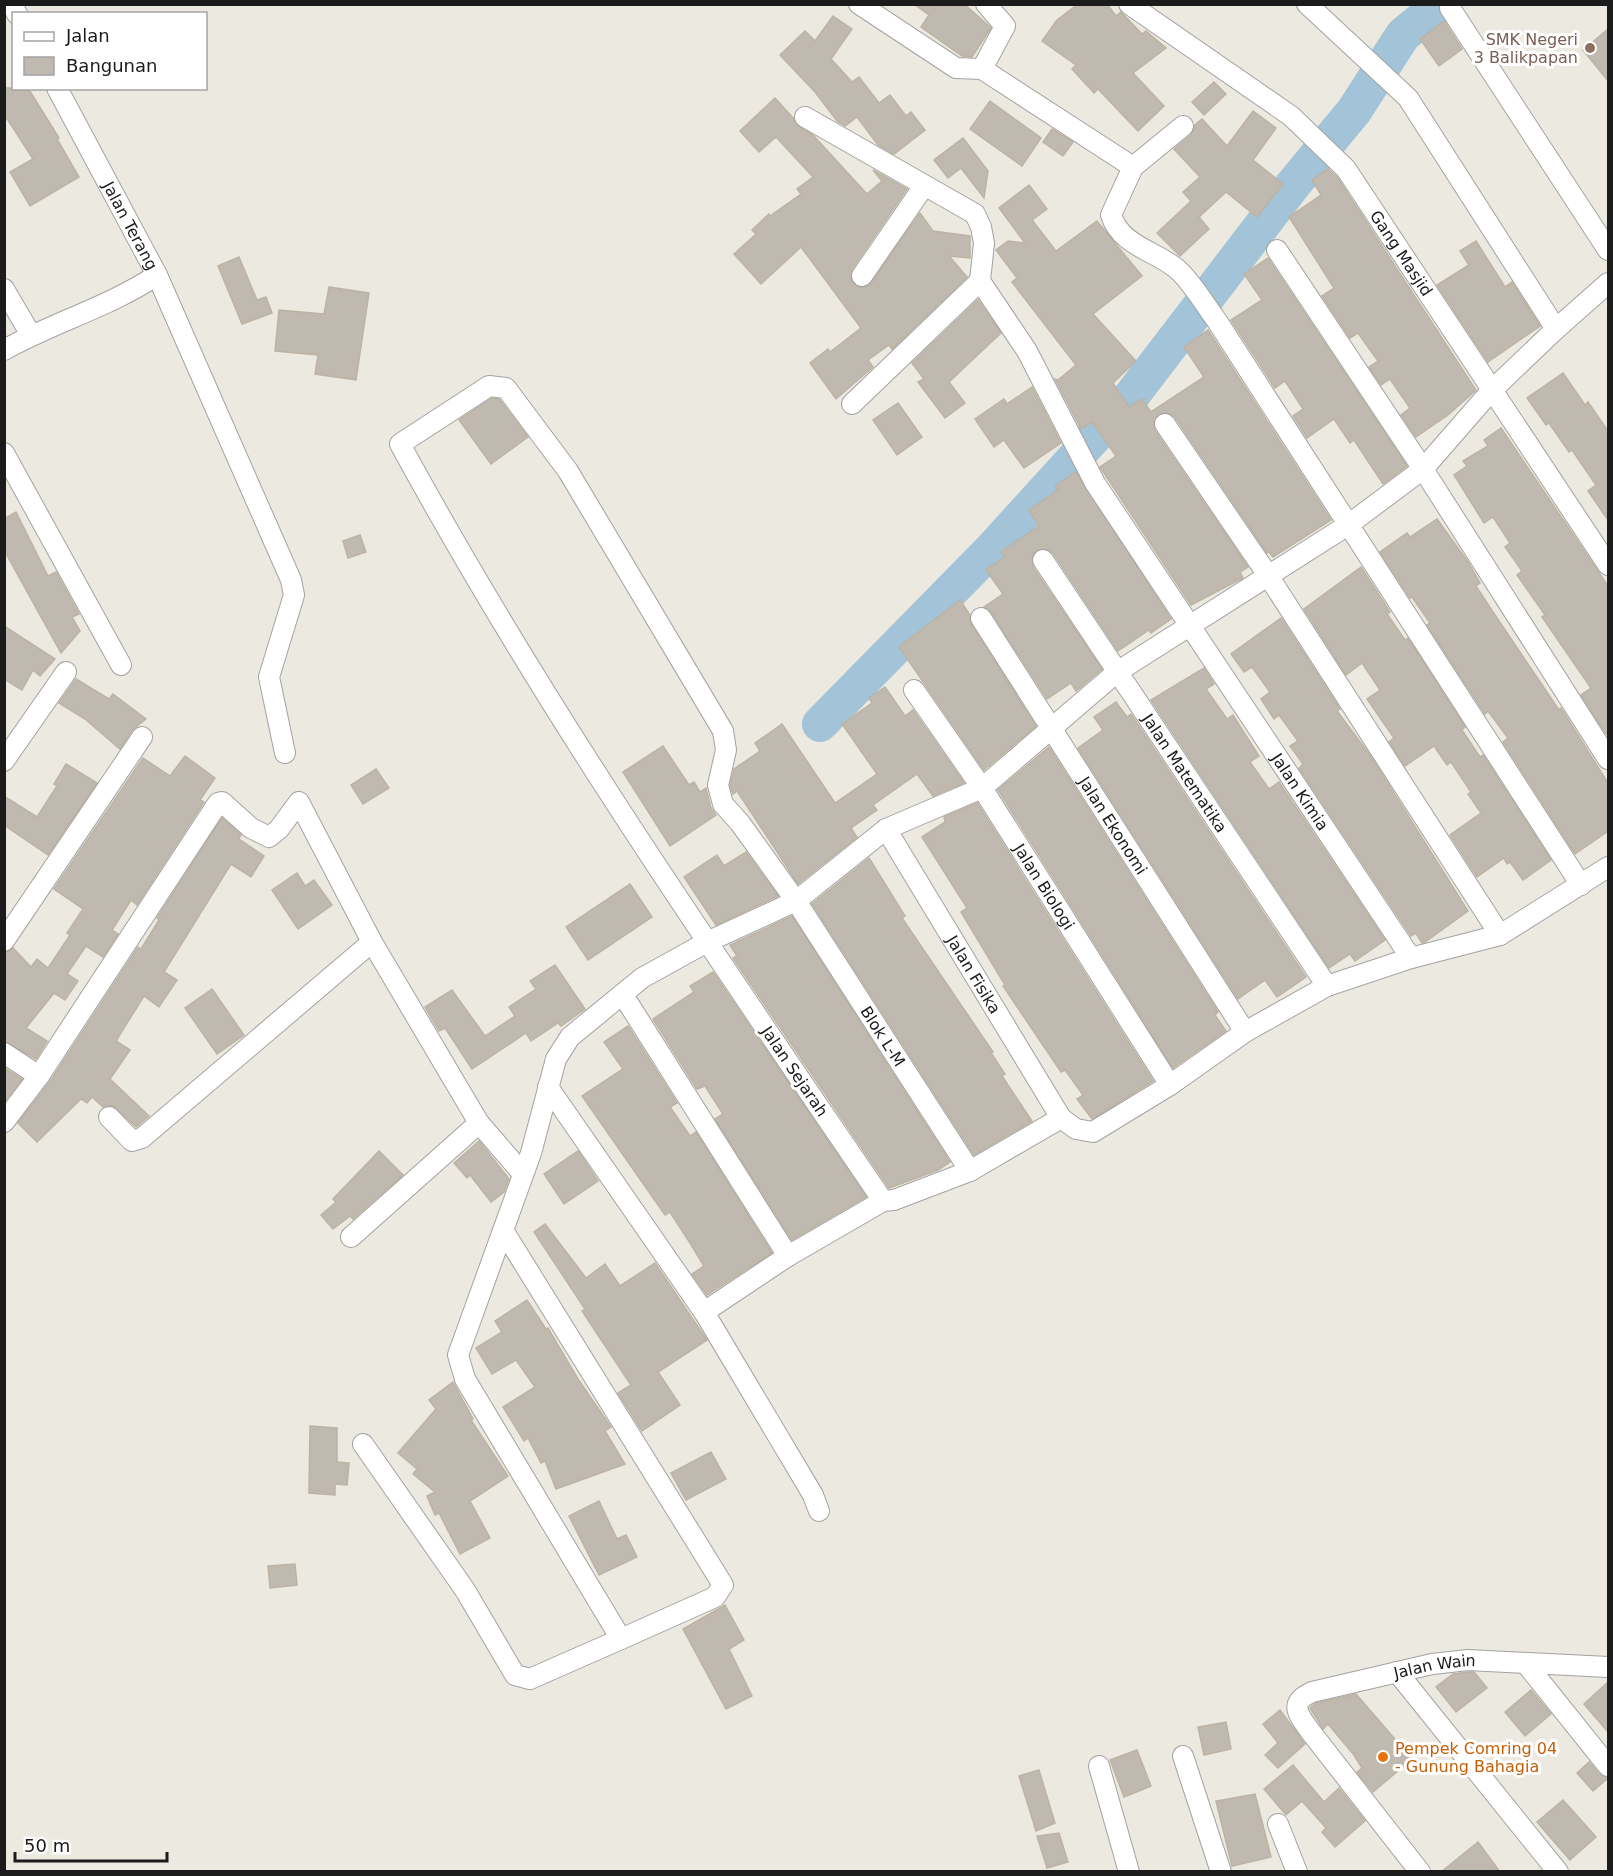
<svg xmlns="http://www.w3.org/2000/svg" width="1613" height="1876" viewBox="0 0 1613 1876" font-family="'DejaVu Sans',sans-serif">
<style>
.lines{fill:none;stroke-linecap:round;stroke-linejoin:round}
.river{stroke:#a2c3d8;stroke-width:36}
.building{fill:#c0b9b0;stroke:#bdb3a3;stroke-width:1.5}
.street-casing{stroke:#a2a2a2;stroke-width:22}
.street{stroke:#fff;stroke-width:20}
.education-dot{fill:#8d6e63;stroke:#fff;stroke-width:2}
.food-dot{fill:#e8710a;stroke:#fff;stroke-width:2}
.labels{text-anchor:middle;stroke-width:6;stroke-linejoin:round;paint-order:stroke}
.education-label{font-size:16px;fill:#785e54;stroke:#fff;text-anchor:end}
.street-label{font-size:16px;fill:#1b1b1b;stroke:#fff}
.food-label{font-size:16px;fill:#c56008;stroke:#fff;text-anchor:start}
</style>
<rect width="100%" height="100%" fill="#eceae0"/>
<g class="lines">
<!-- river -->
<polyline class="river" points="820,724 993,548 1133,394 1292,186 1354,111 1403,35 1441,4"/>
</g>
<!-- building -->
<g class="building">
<polygon points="914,4 964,4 991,28 972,57 962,56 921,27 929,15"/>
<polygon points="1078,4 1107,4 1116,16 1121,12 1142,34 1146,31 1166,48 1133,73 1164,106 1138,131 1098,89 1094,93 1072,69 1076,65 1042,41 1057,20"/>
<polygon points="833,16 852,29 831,59 852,82 859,77 879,103 890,95 906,116 911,112 925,130 894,154 878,145 857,117 845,126 837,121 815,92 780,55 805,31 815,41"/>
<polygon points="1444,21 1462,49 1439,66 1420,39"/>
<polygon points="1608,29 1608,81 1583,50"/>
<polygon points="1214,82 1226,94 1204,115 1192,102"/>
<polygon points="4,88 28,88 59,138 57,139 79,177 30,206 10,172 33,159 4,114"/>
<polygon points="775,98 793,118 795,124 813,135 867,194 882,181 873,170 907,189 852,269 850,276 855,285 862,288 871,283 920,213 933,231 970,236 970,258 949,256 967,277 892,349 889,345 868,360 873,367 836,399 810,363 828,349 830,352 861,328 801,247 761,284 734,254 756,234 752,230 769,214 770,216 801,194 797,189 813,177 776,137 759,152 740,131"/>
<polygon points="990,101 1041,138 1022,166 970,129"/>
<polygon points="1253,111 1276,128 1253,160 1283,184 1257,217 1226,192 1199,217 1209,229 1180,256 1157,233 1191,201 1183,192 1200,177 1174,149 1191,135 1195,125 1202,119 1227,146"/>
<polygon points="1052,129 1073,142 1063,156 1043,142"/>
<polygon points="963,138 988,171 984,198 961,168 948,178 934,160"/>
<polygon points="1328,169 1337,177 1476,390 1448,415 1416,437 1401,415 1410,408 1390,379 1381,385 1369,367 1378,361 1358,333 1350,338 1322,296 1334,288 1289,217 1321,195 1312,180"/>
<polygon points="1029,185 1047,209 1032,220 1056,251 1097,221 1142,276 1093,314 1136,361 1113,383 1129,407 1142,399 1151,412 1204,377 1184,347 1208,330 1331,520 1273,557 1269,552 1267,553 1175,417 1170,413 1159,414 1154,419 1155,431 1248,567 1240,572 1243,578 1191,605 1100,467 1116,456 1092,422 1081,429 1055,379 1058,380 1076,365 1012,282 1017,278 996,250 1008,241 1025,243 999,208"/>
<polygon points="1476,241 1505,287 1512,282 1540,326 1488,362 1437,285 1469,265 1460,251"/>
<polygon points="239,257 257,300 266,297 272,313 242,324 218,266"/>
<polygon points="1268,258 1407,466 1383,484 1354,440 1350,443 1334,419 1307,438 1293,416 1303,409 1285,381 1275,388 1231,320 1262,300 1244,274"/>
<polygon points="329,287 369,293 356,380 315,374 318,355 275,351 279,310 324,314"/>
<polygon points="978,300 1001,333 949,382 965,403 945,418 918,382 924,379 912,363"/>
<polygon points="1563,373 1585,405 1588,402 1608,431 1608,520 1588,491 1596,485 1572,450 1569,452 1549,423 1546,425 1527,398"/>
<polygon points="1032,387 1061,443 1024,468 1004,440 994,447 975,419 1004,399 1007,404"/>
<polygon points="492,398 499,399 528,437 491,464 459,420"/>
<polygon points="898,403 922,437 897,455 873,420"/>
<polygon points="1501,428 1608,586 1608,732 1606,734 1581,695 1591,688 1542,617 1545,615 1517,575 1522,571 1505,547 1510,543 1493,517 1484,523 1454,475 1467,466 1463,461 1488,446 1484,440"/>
<polygon points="1076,472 1171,619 1151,633 1149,630 1118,651 1053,553 1048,549 1037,550 1032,555 1033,567 1102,669 1076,691 1071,683 1047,699 991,612 984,607 1003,594 986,570 1005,557 1001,552 1039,526 1029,510 1058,490 1055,486"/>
<polygon points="16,512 48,576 56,572 79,614 72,617 80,631 61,653 4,550 4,519"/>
<polygon points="1437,519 1468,562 1480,583 1476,586 1491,609 1559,710 1561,708 1608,783 1608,831 1575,854 1503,742 1508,738 1488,711 1485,714 1427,625 1430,623 1412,597 1410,598 1380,552 1407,533 1410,537"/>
<polygon points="360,535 366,552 348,558 343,541"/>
<polygon points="1361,567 1390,612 1387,614 1405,640 1408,638 1465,727 1462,730 1480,757 1483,755 1551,860 1523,880 1510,862 1507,864 1504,858 1477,877 1450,835 1481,813 1468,794 1471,792 1451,762 1447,765 1434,746 1405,766 1389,742 1394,738 1367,699 1380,690 1362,663 1346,675 1304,609"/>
<polygon points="960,600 970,615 971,624 1036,726 984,770 899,647"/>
<polygon points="1281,618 1340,709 1337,711 1370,755 1468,911 1425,942 1422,943 1416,933 1411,936 1299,768 1303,764 1290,746 1298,741 1279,715 1274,719 1261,699 1270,692 1252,667 1244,672 1231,654"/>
<polygon points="4,626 55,659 40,676 33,670 22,690 4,679"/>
<polygon points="1204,668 1214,684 1206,689 1227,719 1233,715 1259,756 1250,762 1269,789 1279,782 1385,940 1355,961 1350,954 1329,968 1151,700"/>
<polygon points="76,679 109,699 113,694 146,719 132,730 120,749 85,719 59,703"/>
<polygon points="885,687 905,716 913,710 964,783 933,796 917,774 873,805 877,810 851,828 857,837 798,884 737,791 733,794 730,785 734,769 760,751 755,743 782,724 835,803 877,774 842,724 872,703 869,698"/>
<polygon points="1116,702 1127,717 1131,714 1306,977 1277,997 1265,980 1238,999 1078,748 1103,730 1094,717"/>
<polygon points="663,746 689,785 694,782 700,792 706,788 711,808 716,815 670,846 623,772"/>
<polygon points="1049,747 1218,1012 1215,1015 1226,1031 1173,1068 998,790"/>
<polygon points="185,756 215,778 200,800 204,802 137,905 131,900 112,930 118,934 103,957 86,946 67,974 78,981 65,1000 54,993 26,1028 47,1041 36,1059 4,1041 4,953 13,948 31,967 37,959 48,968 70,935 67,933 83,909 54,889 143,758 170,776"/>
<polygon points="66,764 97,783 48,855 4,825 4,796 37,817 57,786 54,784"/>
<polygon points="376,769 389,788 363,804 351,785"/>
<polygon points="977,803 1153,1081 1092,1119 1077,1099 1083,1095 1065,1070 1061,1072 1003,986 1005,985 961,912 967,908 922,837 945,822 944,817"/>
<polygon points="222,818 241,835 239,839 264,856 251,877 231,864 164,972 177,980 159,1007 144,996 116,1041 130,1050 110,1079 149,1116 136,1127 113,1106 103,1107 92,1097 87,1103 81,1099 37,1142 18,1123 49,1083 138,947 141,949 159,920 157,918"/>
<polygon points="746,852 778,896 716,925 684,877 717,855 724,866"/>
<polygon points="869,858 905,916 902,918 993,1052 991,1053 1005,1074 1002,1076 1032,1121 974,1155 812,904"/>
<polygon points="297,873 305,886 314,880 332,905 298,929 272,890"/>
<polygon points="630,884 652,917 588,960 566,927"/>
<polygon points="792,916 950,1162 938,1170 889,1188 733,958 737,956 730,945"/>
<polygon points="555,965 585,1009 561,1026 558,1023 531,1041 526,1033 472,1069 445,1028 439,1031 425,1007 452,990 485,1036 515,1016 509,1007 536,989 530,981"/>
<polygon points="713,972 866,1197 792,1240 715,1119 723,1114 705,1086 697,1089 653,1019 694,992 690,986"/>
<polygon points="212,989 244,1035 217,1054 185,1008"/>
<polygon points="628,1026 677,1103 670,1107 690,1136 696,1132 772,1253 707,1295 692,1274 704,1266 690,1243 670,1212 665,1215 582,1096 623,1069 604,1042"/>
<polygon points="4,1068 22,1079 4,1102"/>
<polygon points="479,1141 509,1179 504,1192 491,1202 470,1175 467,1178 454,1163"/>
<polygon points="379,1151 403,1175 353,1219 350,1216 333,1229 321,1215 336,1202 333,1199"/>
<polygon points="578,1151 598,1181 564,1204 544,1174"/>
<polygon points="545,1224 586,1278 605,1264 620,1286 655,1263 707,1340 658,1372 680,1405 642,1431 618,1393 631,1385 582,1311 585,1309 534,1232"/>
<polygon points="527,1300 546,1329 548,1328 578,1379 611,1427 605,1431 625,1464 556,1489 545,1461 541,1463 528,1438 524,1441 503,1407 535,1387 516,1360 492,1374 476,1348 502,1332 495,1321"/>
<polygon points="453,1382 473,1419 471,1420 508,1476 470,1501 490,1538 460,1554 439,1513 435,1515 427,1496 435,1492 413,1474 417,1469 398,1453 436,1409 429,1400"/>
<polygon points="310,1426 337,1428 337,1462 349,1463 347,1485 335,1484 335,1495 309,1493"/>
<polygon points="711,1452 726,1479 686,1500 671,1473"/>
<polygon points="599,1501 617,1539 626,1535 637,1557 599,1575 569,1516"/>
<polygon points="295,1564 297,1585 270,1588 268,1566"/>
<polygon points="725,1605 744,1640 729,1649 752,1696 726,1709 683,1629"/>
<polygon points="1468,1672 1474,1672 1487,1688 1456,1712 1436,1687 1453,1674"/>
<polygon points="1608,1682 1608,1732 1584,1704"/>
<polygon points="1531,1690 1551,1714 1525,1736 1505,1712"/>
<polygon points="1356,1694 1412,1759 1373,1792 1357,1772 1362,1768 1354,1755 1328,1724 1323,1729 1310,1708 1316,1703"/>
<polygon points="1280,1710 1305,1744 1278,1768 1265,1755 1278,1743 1263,1724"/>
<polygon points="1226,1722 1231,1749 1204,1755 1198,1727"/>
<polygon points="1137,1750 1151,1786 1124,1797 1110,1760"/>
<polygon points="1589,1762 1599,1774 1608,1778 1593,1791 1577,1773"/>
<polygon points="1293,1765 1324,1802 1339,1788 1365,1821 1335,1847 1322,1832 1326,1828 1302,1801 1286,1815 1264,1789"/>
<polygon points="1039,1770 1055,1823 1036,1831 1019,1776"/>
<polygon points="1255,1794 1271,1857 1232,1866 1216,1801"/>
<polygon points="1563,1800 1596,1837 1570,1860 1537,1822"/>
<polygon points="1059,1833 1068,1862 1047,1868 1037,1836"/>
<polygon points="1478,1842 1500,1872 1441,1872"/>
</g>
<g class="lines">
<!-- street casing -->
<g class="street-casing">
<g id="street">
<polyline points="12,4 17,14"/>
<polyline points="859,4 956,68 982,69"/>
<polyline points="986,4 1005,26 982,69 1133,167"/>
<path id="s1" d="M1129,4L1291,116L1346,169L1608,565"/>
<polyline points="1307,4 1408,98 1556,329"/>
<polyline points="1450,8 1608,250"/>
<path id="s2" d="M57,88L157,275L291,580L294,595L269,677L285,753"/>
<path id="s3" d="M805,117L975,214L981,227L984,243L980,281L1027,351L1095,483L1411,958"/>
<path d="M1183,126L1133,167L1111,215C1121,246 1154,250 1177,269C1192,282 1205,305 1217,321L1581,885"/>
<polyline points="1277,250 1423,469 1608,759"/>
<polyline points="862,276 924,186"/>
<polyline points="4,289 31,335"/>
<path d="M4,350C54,322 109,307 157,275"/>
<polyline points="852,404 980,281"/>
<polyline points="1165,424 1267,574 1500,935"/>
<polyline points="4,453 121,665"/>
<path id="s4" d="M1043,560L1327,986"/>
<path id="s5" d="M981,618L1245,1032"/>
<path id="s6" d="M914,690L982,788L1170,1085"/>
<polyline points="4,761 66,672"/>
<path id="s7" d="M886,829L1061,1118"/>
<polyline points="4,941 142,737"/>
<polyline points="623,995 788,1256"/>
<polyline points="4,1053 39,1076 4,1122"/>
<polyline points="39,1076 218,803 222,802 251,828 269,837 279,829 299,802 372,942 479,1123 523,1174"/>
<polyline points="548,1087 704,1312 813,1495 819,1511"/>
<polyline points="109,1117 132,1141 142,1138 372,942"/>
<path id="s8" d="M883,1201C715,954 543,707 400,444L489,386L506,388L568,471L723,731L726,750L718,785L723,804L740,823L796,901L970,1171"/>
<polyline points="503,1230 723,1585 715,1597 621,1639 465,1379 458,1355 531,1153 556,1059 570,1037 642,978 707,942 796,901 886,829 982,788 1117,672 1348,525 1423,469 1491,391 1556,329 1608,283"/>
<polyline points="351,1237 479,1123"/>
<polyline points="704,1312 788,1256 883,1201 894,1200 970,1171 1061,1118 1076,1129 1093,1132 1170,1085 1245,1032 1327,986 1411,958 1500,935 1608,867"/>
<polyline points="363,1444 465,1590 515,1675 530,1679 621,1639"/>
<polyline points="1527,1665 1608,1766"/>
<polyline points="1397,1672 1558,1872"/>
<polyline points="1183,1756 1221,1872"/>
<polyline points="1099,1766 1129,1872"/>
<polyline points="1278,1824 1297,1872"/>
<path id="s9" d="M1420,1872L1310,1731C1298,1714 1288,1703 1312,1692L1432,1664L1468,1660L1608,1667"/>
</g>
</g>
<!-- street -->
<use href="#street" class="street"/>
</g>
<!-- markers -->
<circle class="education-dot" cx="1590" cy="48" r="6"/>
<circle class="food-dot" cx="1383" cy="1757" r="6"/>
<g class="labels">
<!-- education labels -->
<g class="education-label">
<text x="1578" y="45">SMK Negeri<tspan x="1578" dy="18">3 Balikpapan</tspan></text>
</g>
<!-- street labels -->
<g class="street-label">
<text dy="6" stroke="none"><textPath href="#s2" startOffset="156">Jalan Terang</textPath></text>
<text dy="6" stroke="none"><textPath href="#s1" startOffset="374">Gang Masjid</textPath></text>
<text dy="6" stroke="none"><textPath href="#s4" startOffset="256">Jalan Matematika</textPath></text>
<text dy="6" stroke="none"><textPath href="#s3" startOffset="868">Jalan Kimia</textPath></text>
<text dy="6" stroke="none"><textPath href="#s5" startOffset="246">Jalan Ekonomi</textPath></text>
<text dy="6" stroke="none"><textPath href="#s6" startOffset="236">Jalan Biologi</textPath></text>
<text dy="6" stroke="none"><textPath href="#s7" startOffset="170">Jalan Fisika</textPath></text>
<text dy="6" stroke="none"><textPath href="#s8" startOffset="1785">Blok L-M</textPath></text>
<text transform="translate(795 1071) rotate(56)" y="6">Jalan Sejarah</text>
<text dy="6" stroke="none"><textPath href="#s9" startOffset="354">Jalan Wain</textPath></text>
</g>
<!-- food labels -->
<g class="food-label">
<text x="1395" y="1754">Pempek Comring 04<tspan x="1395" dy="18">- Gunung Bahagia</tspan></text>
</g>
</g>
<!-- border -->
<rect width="1613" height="1876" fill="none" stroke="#1b1b1b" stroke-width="12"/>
<!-- legend -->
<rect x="12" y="12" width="195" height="78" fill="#ffffff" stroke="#a4a4a4" stroke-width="1.5"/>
<rect x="24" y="32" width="30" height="9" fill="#ffffff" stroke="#a4a4a4" stroke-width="1.5"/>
<text x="66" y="42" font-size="18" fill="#1b1b1b">Jalan</text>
<rect x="24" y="57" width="30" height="18" fill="#c0b9b0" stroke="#a4a4a4" stroke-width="1.5"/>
<text x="66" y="72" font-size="18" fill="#1b1b1b">Bangunan</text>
<!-- scale -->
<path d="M15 1852v9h152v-9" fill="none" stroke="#1b1b1b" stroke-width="3"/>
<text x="24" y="1852" font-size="18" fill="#1b1b1b" stroke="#ffffff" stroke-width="4.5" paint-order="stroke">50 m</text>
</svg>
